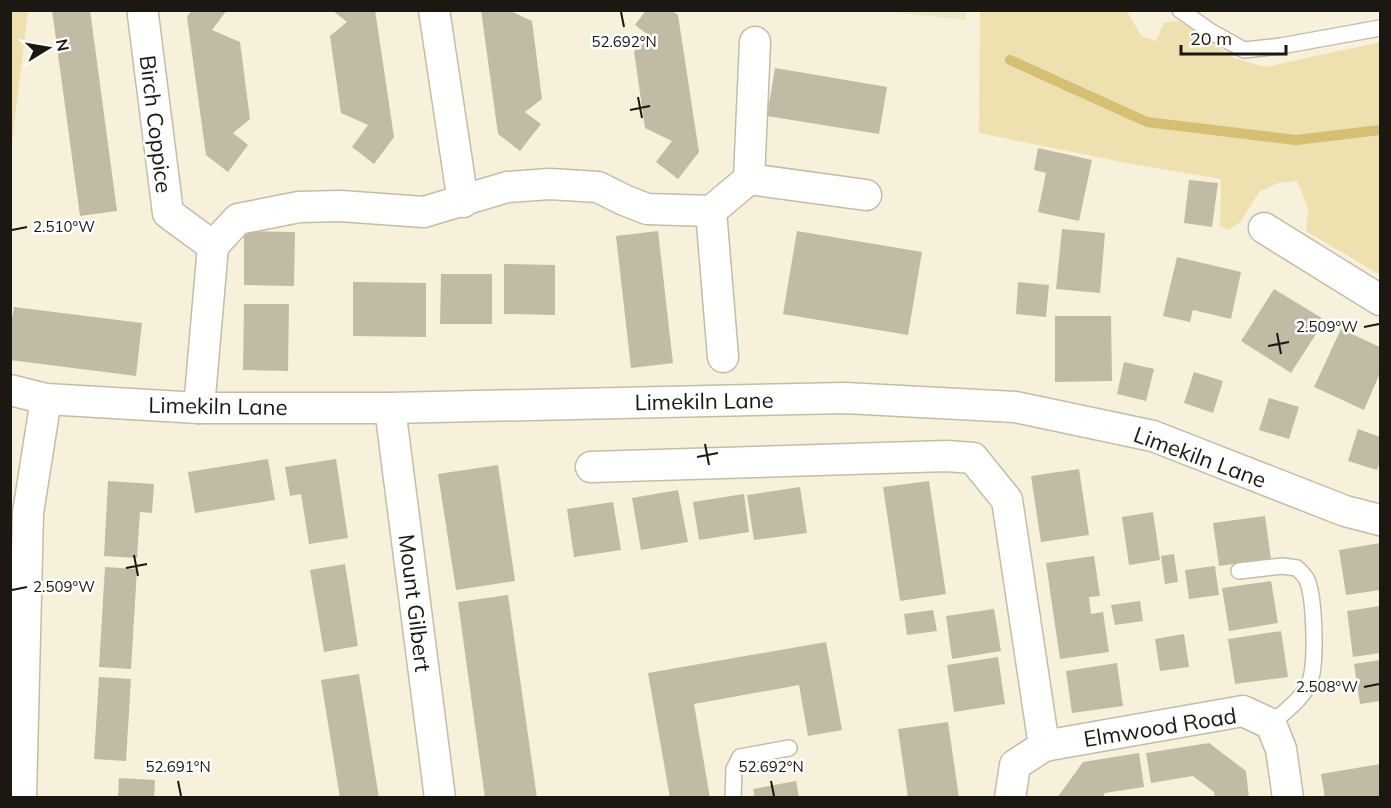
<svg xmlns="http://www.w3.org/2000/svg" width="1391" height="808" viewBox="0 0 1391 808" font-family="Mulish,sans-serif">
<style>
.built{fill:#ede5c8}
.green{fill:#eee0af}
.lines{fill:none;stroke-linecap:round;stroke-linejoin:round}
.stream{stroke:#d4bf75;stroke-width:10}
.building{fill:#c1bba6}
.lane-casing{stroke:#c3bda8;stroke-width:18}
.street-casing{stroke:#c3bda8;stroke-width:33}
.lane{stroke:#fff;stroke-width:15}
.street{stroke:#fff;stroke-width:30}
.ticks{fill:none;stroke:#1a1810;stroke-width:2}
.labels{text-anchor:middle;stroke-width:5;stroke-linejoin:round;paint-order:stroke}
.street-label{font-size:22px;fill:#1a1810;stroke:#fefefe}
.ticks-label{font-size:15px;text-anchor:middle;fill:#1a1810;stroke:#fefefe;stroke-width:5;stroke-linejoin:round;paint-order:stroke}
</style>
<rect width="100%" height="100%" fill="#f7f1db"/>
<!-- built -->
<polygon class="built" points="883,11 966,11 966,20"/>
<!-- green -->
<g class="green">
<polygon points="11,10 28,11 11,151 10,11"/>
<polygon points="980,11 1127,11 1141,36 1156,41 1164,23 1179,21 1199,32 1231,57 1266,67 1380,42 1380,275 1306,231 1308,209 1297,181 1278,183 1259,192 1240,222 1229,230 1220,226 1221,179 1132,164 979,133"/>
</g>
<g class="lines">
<!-- stream -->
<polyline class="stream" points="1010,60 1147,122 1296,140 1380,130"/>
</g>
<!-- building -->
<g class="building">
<polygon points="52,10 90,10 117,211 80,216"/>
<polygon points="192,10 227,10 212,30 240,42 250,119 233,133 248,145 228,172 206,155 187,17"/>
<polygon points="332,10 375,10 394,137 374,164 352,147 368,125 341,113 330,36 347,22"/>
<polygon points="481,10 508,10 532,21 542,99 525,112 541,124 520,151 498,134"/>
<polygon points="646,10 671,10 678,15 699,152 678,179 656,162 672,141 645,128 634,51 651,37 635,25"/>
<polygon points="775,68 887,87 879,134 767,116"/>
<polygon points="1038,148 1092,160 1079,221 1038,212 1046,173 1034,170"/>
<polygon points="1189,180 1218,183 1212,227 1184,223"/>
<polygon points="1062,229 1105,233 1100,293 1056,289"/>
<polygon points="244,231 295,232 294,286 244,285"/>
<polygon points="658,231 673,363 631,368 616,236"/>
<polygon points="797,231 922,252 908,335 783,314"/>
<polygon points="1177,257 1241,272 1231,319 1193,310 1190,322 1163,316"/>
<polygon points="504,264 555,265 555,315 504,314"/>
<polygon points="441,274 492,274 492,324 440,324"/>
<polygon points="353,282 426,283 426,337 353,336"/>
<polygon points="1018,282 1049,285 1046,317 1016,314"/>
<polygon points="1274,289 1325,320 1291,373 1241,341"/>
<polygon points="244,304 289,304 288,371 243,370"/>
<polygon points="14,307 142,323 136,376 10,360 10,331"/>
<polygon points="1055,316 1111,316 1112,381 1055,382"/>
<polygon points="1341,329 1380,347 1380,373 1364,410 1314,387"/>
<polygon points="1124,362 1154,369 1146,401 1117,394"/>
<polygon points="1194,372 1223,381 1213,413 1184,403"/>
<polygon points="1269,398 1299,407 1289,439 1259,430"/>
<polygon points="1358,429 1380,437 1380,461 1377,470 1348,461"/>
<polygon points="268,459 275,500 195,513 188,472"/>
<polygon points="336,459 348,538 309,544 301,494 290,496 285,467"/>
<polygon points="498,465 515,581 456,590 438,474"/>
<polygon points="1079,469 1089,535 1041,542 1031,476"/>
<polygon points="108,481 154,484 152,513 140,512 137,558 104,556"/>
<polygon points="929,481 946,594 900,601 883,487"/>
<polygon points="800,487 807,533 754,540 747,495"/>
<polygon points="678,490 688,542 641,550 632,498"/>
<polygon points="744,494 749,532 699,540 693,502"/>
<polygon points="613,502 621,550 574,557 567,509"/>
<polygon points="1153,512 1160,560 1129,565 1122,517"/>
<polygon points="1265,516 1271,559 1219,566 1213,523"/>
<polygon points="1380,543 1380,590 1346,595 1339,550"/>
<polygon points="1174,554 1178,582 1165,584 1161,556"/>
<polygon points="1094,556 1100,596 1089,597 1091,614 1103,612 1109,652 1060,659 1046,563"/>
<polygon points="345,564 358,646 324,652 310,570"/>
<polygon points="1215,566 1219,595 1189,599 1185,570"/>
<polygon points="105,567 137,569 131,669 99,667"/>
<polygon points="1271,581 1278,623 1229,631 1222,588"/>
<polygon points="508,595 537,798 485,798 458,602"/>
<polygon points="1140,601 1143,621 1115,625 1111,605"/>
<polygon points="1380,606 1380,653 1353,657 1347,611"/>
<polygon points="994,609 1001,651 952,659 946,616"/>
<polygon points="933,610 937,631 907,635 904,614"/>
<polygon points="1281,631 1288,677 1235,684 1228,639"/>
<polygon points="1184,634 1189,667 1160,671 1155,639"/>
<polygon points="826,642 842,730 808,736 799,685 694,704 710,798 670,798 648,673"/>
<polygon points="998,657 1005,704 954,712 947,665"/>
<polygon points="1380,660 1380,701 1360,704 1354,664"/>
<polygon points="1117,663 1123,706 1072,713 1066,671"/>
<polygon points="359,674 379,798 340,798 321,680"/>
<polygon points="99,677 131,679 126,761 94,759"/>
<polygon points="948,722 959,798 908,798 898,729"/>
<polygon points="1209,743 1246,771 1249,798 1215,798 1214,792 1193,776 1151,783 1146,753"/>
<polygon points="1139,753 1144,787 1105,793 1102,798 1057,798 1083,762"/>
<polygon points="1380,764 1380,798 1325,798 1321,774"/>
<polygon points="119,778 155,780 154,798 118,798"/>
<polygon points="796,781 799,798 755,798 753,789"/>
</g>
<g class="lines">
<!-- lane casing -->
<g class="lane-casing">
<g id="lane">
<polyline points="1180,10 1210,31 1244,50 1281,46 1380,28"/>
<path d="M1239,571L1282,566L1297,568C1300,571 1304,575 1306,578C1315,595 1317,666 1309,684C1301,700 1284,712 1271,724"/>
<polyline points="733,798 734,769 740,757 789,748"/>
</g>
</g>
<!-- street casing -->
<g class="street-casing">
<g id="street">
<polyline points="434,10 463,202"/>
<polyline points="143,15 168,213 213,246"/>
<polyline points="749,179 755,42"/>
<polyline points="711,211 723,357"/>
<polyline points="1264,228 1380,300"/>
<polyline points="10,390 46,399 199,408 390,408 845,398 1015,407 1153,436 1345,511 1380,520"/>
<polyline points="199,408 213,246 238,219 299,207 340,206 424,212 507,187 550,184 598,187 624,200 647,209 711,211 749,179 866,195"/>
<polyline points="390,408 440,798"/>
<polyline points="591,467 946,456 973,458 1007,500 1044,746"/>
<polyline points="21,798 28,513 46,399"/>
<polyline points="1010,798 1015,765 1044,746 1243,711 1271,724 1281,749 1288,798"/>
</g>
</g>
<!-- lane -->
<use href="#lane" class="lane"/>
<!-- street -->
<use href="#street" class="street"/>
</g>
<!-- ticks -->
<path class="ticks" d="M621,12L624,27M638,97L642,118M630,110L650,106M12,230L27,227M1364,327L1379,324M1277,333L1281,354M1268,346L1289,342M705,444L709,465M697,457L718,453M134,555L138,576M126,568L147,564M12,590L27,587M1364,687L1379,684M178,781L181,796M771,781L774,796"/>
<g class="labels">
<!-- street labels -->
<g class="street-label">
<text transform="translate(156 124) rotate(83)" y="8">Birch Coppice</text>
<text transform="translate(704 401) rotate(-1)" y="8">Limekiln Lane</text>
<text transform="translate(218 406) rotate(1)" y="8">Limekiln Lane</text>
<text transform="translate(1200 457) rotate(20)" y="8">Limekiln Lane</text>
<text transform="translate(415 603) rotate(83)" y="8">Mount Gilbert</text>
<text transform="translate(1160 727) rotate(-9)" y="8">Elmwood Road</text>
</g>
</g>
<g class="ticks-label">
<text x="624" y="47">52.692°N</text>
<text x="64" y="232">2.510°W</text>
<text x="1327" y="332">2.509°W</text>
<text x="64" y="592">2.509°W</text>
<text x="1327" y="692">2.508°W</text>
<text x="178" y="772">52.691°N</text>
<text x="771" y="772">52.692°N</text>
</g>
<!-- border -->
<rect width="1391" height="808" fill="none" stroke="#1a1810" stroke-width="24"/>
<!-- north arrow -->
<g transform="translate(48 48) rotate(79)" stroke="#fefefe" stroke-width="4.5" paint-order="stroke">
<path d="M0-4.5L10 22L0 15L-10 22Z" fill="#1a1810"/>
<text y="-9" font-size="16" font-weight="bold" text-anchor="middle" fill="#1a1810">N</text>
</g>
<!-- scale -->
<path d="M1181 45v9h105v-9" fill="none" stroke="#1a1810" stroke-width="3"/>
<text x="1190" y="45" font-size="18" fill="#1a1810" stroke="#fefefe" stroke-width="4.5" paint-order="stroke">20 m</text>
</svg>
